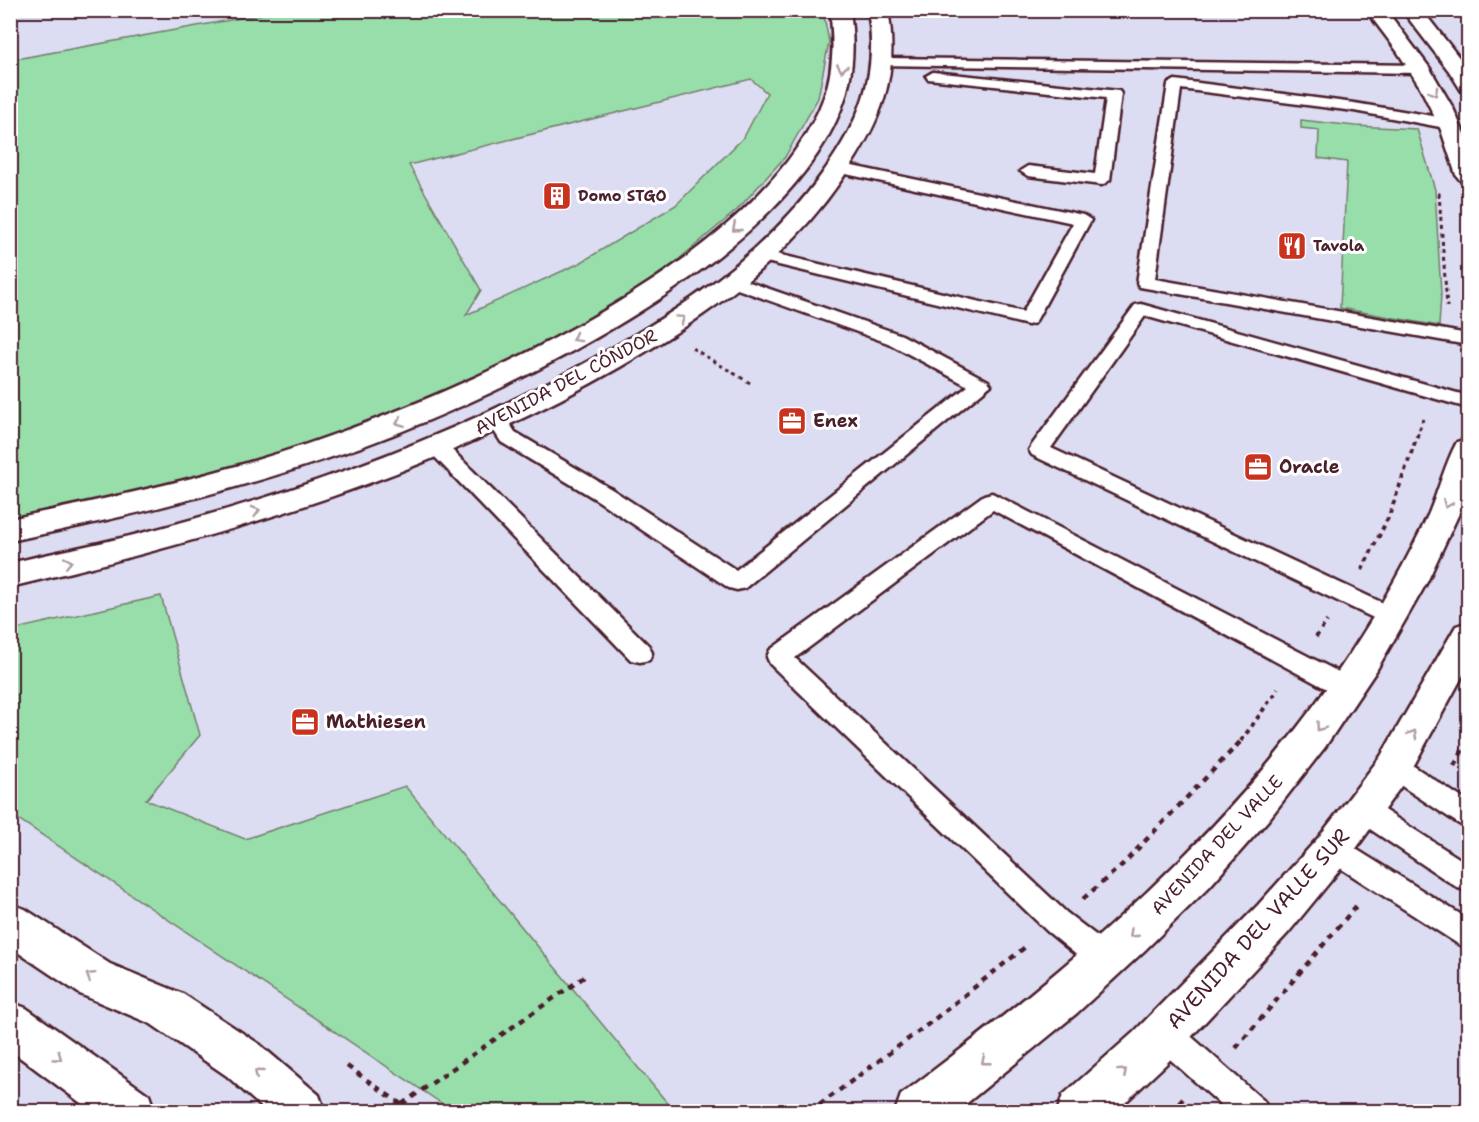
<svg xmlns="http://www.w3.org/2000/svg" width="1479" height="1122" viewBox="0 0 1479 1122" font-family="'Shantell Sans',sans-serif">
<style>
.built{fill:#dcdcf2}
.green{fill:#98deab;stroke:#717e6b;stroke-width:1.5;fill-rule:evenodd}
.lines{fill:none;stroke-linecap:round;stroke-linejoin:round}
.service-casing{stroke:#4a1f2b;stroke-width:5}
.minor-casing{stroke:#4a1f2b;stroke-width:5}
.tertiary-casing{stroke:#4a1f2b;stroke-width:5}
.path-far3{stroke:#4a1f2b;stroke-width:2;stroke-dasharray:3 3;stroke-linecap:butt}
.path-far2{stroke:#4a1f2b;stroke-width:3;stroke-dasharray:4 4;stroke-linecap:butt}
.path-far1{stroke:#4a1f2b;stroke-width:4;stroke-dasharray:4.5 4.5;stroke-linecap:butt}
.path{stroke:#4a1f2b;stroke-width:4.5;stroke-dasharray:6 6;stroke-linecap:butt}
.service{fill:#fff;fill-rule:evenodd}
.minor{fill:#fff;fill-rule:evenodd}
.tertiary{fill:#fff;fill-rule:evenodd}
.oneway{stroke:#ae9aa0}
.labels{text-anchor:middle;stroke-width:6;stroke-linejoin:round;paint-order:stroke}
.far-poi-label{font-size:15px;font-weight:bold;fill:#4a1f2b;stroke:#fff;text-anchor:start}
.street-label{font-size:18px;fill:#4a1f2b;stroke:#fff}
.poi-label{font-size:18px;font-weight:bold;fill:#4a1f2b;stroke:#fff;text-anchor:start}
.near-street-label{font-size:21px;fill:#4a1f2b;stroke:#fff}
</style>
<rect width="100%" height="100%" fill="#efeff9"/>
<filter id="ink" filterUnits="userSpaceOnUse"><feTurbulence type="fractalNoise" baseFrequency=".0167" numOctaves="2"/><feDisplacementMap in="SourceGraphic" scale="12" xChannelSelector="R" yChannelSelector="G"/><feConvolveMatrix kernelMatrix="1 2 1 2 8 2 1 2 1" color-interpolation-filters="sRGB"/></filter>
<g filter="url(#ink)">
<!-- built -->
<polygon class="built" points="10,11 1468,11 1468,27 1463,28 1468,37 1468,1111 11,1111"/>
<!-- green -->
<g class="green">
<path d="M280,11H823L829,42L818,98L785,157L737,210L671,266L613,306L523,358L428,402L333,438L170,487L11,522V60ZM751,79L767,93L744,137L676,205L580,263L466,315L481,290L409,165Z"/>
<polygon points="1301,120 1355,126 1417,129 1435,190 1441,294 1439,326 1340,308 1347,162 1318,158 1319,130 1301,128"/>
<polygon points="161,596 200,735 146,800 245,839 405,786 674,1111 453,1111 11,814 11,630"/>
</g>
<g class="lines">
<!-- service casing -->
<g class="service-casing">
<g id="service">
<polygon points="883,58 1420,65 1427,69 1420,73 878,65 876,62 878,59"/>
<polygon points="933,72 1119,91 1121,94 1110,180 1102,185 1028,176 1020,171 1028,166 1095,174 1106,98 928,79 926,76"/>
<polygon points="1175,80 1354,103 1451,119 1459,124 1451,129 1354,111 1181,89 1155,279 1468,334 1468,345 1140,287 1137,283 1168,84"/>
<polygon points="838,163 1083,215 1091,220 1037,319 1035,323 1028,325 758,260 755,256 758,252 764,251 1023,312 1073,223 832,171 830,168 832,165"/>
<polygon points="732,276 902,335 988,381 991,385 745,588 737,590 729,588 597,500 501,442 487,420 490,415 497,414 504,415 515,432 613,490 736,570 968,386 888,343 726,285 723,281 726,277"/>
<polygon points="1141,304 1468,396 1468,408 1145,316 1051,448 1400,611 1404,617 1400,623 1392,626 1384,623 1032,455 1029,450 1032,445 1135,305"/>
<polygon points="437,440 444,442 649,646 652,653 649,660 640,662 631,660 430,452 427,447 430,442"/>
<polygon points="992,493 1356,681 1359,688 1356,695 1347,698 1338,695 993,510 795,658 1067,913 1115,950 1120,960 1115,970 1105,974 1095,970 1047,931 770,664 767,657 770,650 984,495"/>
<polygon points="1394,756 1403,759 1468,802 1468,827 1459,824 1385,775 1381,767 1385,759"/>
<polygon points="1364,800 1373,803 1468,864 1468,891 1458,888 1355,819 1351,811 1355,803"/>
<polygon points="1333,837 1343,841 1468,919 1468,948 1458,944 1323,857 1319,849 1323,841"/>
<polygon points="1164,1018 1175,1022 1264,1101 1269,1112 1229,1112 1153,1044 1149,1033 1153,1022"/>
</g>
</g>
<!-- minor casing -->
<g class="minor-casing">
<g id="minor">
<path d="M830,10H850C854,40 854,66 846,95C795,263 481,408 326,459C223,494 117,519 10,541V519C110,498 210,477 307,444C463,392 763,261 824,97C834,69 834,40 830,10Z"/>
<path d="M868,10H888C900,79 880,123 842,179C786,261 705,318 620,367C427,478 225,536 10,587V563C52,553 93,545 134,535C295,494 453,437 598,356C683,309 766,253 822,174C860,121 879,76 868,10Z"/>
<polygon points="1366,10 1386,10 1429,67 1453,108 1468,143 1468,182 1460,180 1456,175 1441,130 1420,87 1397,51"/>
<polygon points="1402,10 1422,10 1468,69 1468,92 1461,90 1449,71"/>
<path d="M1468,439V494L1427,582L1376,671L1325,747L1269,819L1209,887L1144,951L1077,1013L956,1112H895L901,1095C1070,968 1235,831 1351,652C1380,608 1407,561 1429,513C1438,492 1446,461 1457,442Z"/>
<polygon points="1468,622 1468,666 1407,778 1347,861 1288,933 1166,1064 1115,1112 1057,1112 1063,1095 1134,1032 1258,905 1319,837 1381,756 1456,626"/>
</g>
</g>
<!-- tertiary casing -->
<g class="tertiary-casing">
<g id="tertiary">
<polygon points="10,904 25,909 110,964 183,994 259,1044 319,1095 325,1112 267,1112 227,1076 151,1024 80,994 10,947"/>
<polygon points="10,1002 26,1008 149,1095 155,1112 93,1112 10,1050"/>
</g>
</g>
<!-- path-far3 -->
<polyline class="path-far3" points="1439,192 1439,194"/>
<!-- path-far2 -->
<g class="path-far2">
<polyline points="1439,193 1447,307"/>
<polyline points="692,348 750,383"/>
<polyline points="1417,437 1423,419"/>
</g>
<!-- path-far1 -->
<g class="path-far1">
<polyline points="1362,570 1389,516 1417,436"/>
<polyline points="1316,637 1327,621"/>
<polyline points="1241,741 1278,689"/>
<polyline points="1467,741 1468,739"/>
</g>
<!-- path -->
<g class="path">
<polyline points="1454,766 1468,740"/>
<polyline points="1083,899 1123,864 1242,740"/>
<polyline points="1236,1048 1357,905"/>
<polyline points="347,1066 412,1112"/>
<polyline points="10,1102 24,1112"/>
<polyline points="402,1104 587,975"/>
<polyline points="810,1112 927,1025 1029,944"/>
<polyline points="1171,1112 1183,1099"/>
</g>
<!-- service -->
<use href="#service" class="service"/>
<!-- minor -->
<use href="#minor" class="minor"/>
<!-- tertiary -->
<use href="#tertiary" class="tertiary"/>
</g>
<!-- one-way arrows -->
<defs><path id="oneway-chevron" d="M-2-3.5L2.5 0L-2 3.5" fill="none" stroke-width="1.6" stroke-linecap="round" stroke-linejoin="round" transform="scale(1.5)"/></defs>
<g class="oneway">
<use href="#oneway-chevron" transform="translate(842 68) rotate(99)"/>
<use href="#oneway-chevron" transform="translate(1434 92) rotate(61)"/>
<use href="#oneway-chevron" transform="translate(736 228) rotate(139)"/>
<use href="#oneway-chevron" transform="translate(681 319) rotate(-35)"/>
<use href="#oneway-chevron" transform="translate(576 338) rotate(151)"/>
<use href="#oneway-chevron" transform="translate(400 422) rotate(159)"/>
<use href="#oneway-chevron" transform="translate(1447 504) rotate(113)"/>
<use href="#oneway-chevron" transform="translate(256 511) rotate(-17)"/>
<use href="#oneway-chevron" transform="translate(68 562) rotate(-12)"/>
<use href="#oneway-chevron" transform="translate(1320 727) rotate(125)"/>
<use href="#oneway-chevron" transform="translate(1413 734) rotate(-60)"/>
<use href="#oneway-chevron" transform="translate(1133 934) rotate(136)"/>
<use href="#oneway-chevron" transform="translate(90 976) rotate(-148)"/>
<use href="#oneway-chevron" transform="translate(58 1057) rotate(36)"/>
<use href="#oneway-chevron" transform="translate(985 1061) rotate(142)"/>
<use href="#oneway-chevron" transform="translate(1123 1072) rotate(-42)"/>
<use href="#oneway-chevron" transform="translate(258 1073) rotate(-139)"/>
</g>
</g>
<!-- icons -->
<defs>
<g id="building-square" transform="scale(1.5)"><rect x="-9" y="-9" width="18" height="18" rx="4" fill="#c8321e" stroke="#fff"/><path d="M-4-6H4V6H1V3H-1V6H-4ZM-2.5-4.3h1.7v1.8h-1.7ZM.8-4.3h1.7v1.8H.8ZM-2.5-1h1.7V.8h-1.7ZM.8-1h1.7V.8H.8Z" fill="#fff"/></g>
<g id="restaurant-square" transform="scale(1.5)"><rect x="-9" y="-9" width="18" height="18" rx="4" fill="#c8321e" stroke="#fff"/><path d="M-5-6h1v4h1v-4h1v4h1v-4h1v5L-1.5 .5V6h-2V.5L-5-1ZM5-6V6H3V1.5H1.5Q1.5-4 5-6Z" fill="#fff"/></g>
<g id="office-square" transform="scale(1.5)"><rect x="-9" y="-9" width="18" height="18" rx="4" fill="#c8321e" stroke="#fff"/><path d="M-6-3h4V-5.5h4V-3h4V5H-6ZM-1-4.5V-3h2v-1.5ZM-6 0V1H6V0Z" fill="#fff"/></g>
</defs>
<g fill-rule="evenodd">
<use href="#building-square" x="557" y="196"/>
<use href="#restaurant-square" x="1292" y="246"/>
<use href="#office-square" x="792" y="421"/>
<use href="#office-square" x="1258" y="467"/>
<use href="#office-square" x="305" y="722"/>
</g>
<g class="labels">
<!-- far-poi labels -->
<g class="far-poi-label">
<text x="578" y="201">Domo STGO</text>
<text x="1313" y="251">Tavola</text>
</g>
<!-- street labels -->
<g class="street-label">
<text transform="translate(566 382) rotate(-28)" y="6">AVENIDA DEL CÓNDOR</text>
<text transform="translate(1217 845) rotate(-47)" y="6">AVENIDA DEL VALLE</text>
</g>
<!-- poi labels -->
<g class="poi-label">
<text x="813" y="427">Enex</text>
<text x="1279" y="473">Oracle</text>
<text x="326" y="728">Mathiesen</text>
</g>
<!-- near-street labels -->
<g class="near-street-label">
<text transform="translate(1258 929) rotate(-48)" y="7">AVENIDA DEL VALLE SUR</text>
</g>
</g>
<!-- margin -->
<rect width="1479" height="1122" fill="none" stroke="#fff" stroke-width="36"/>
<rect x="18" y="18" width="1443" height="1086" fill="none" stroke="#4a1f2b" stroke-width="2" filter="url(#ink)"/>
</svg>
